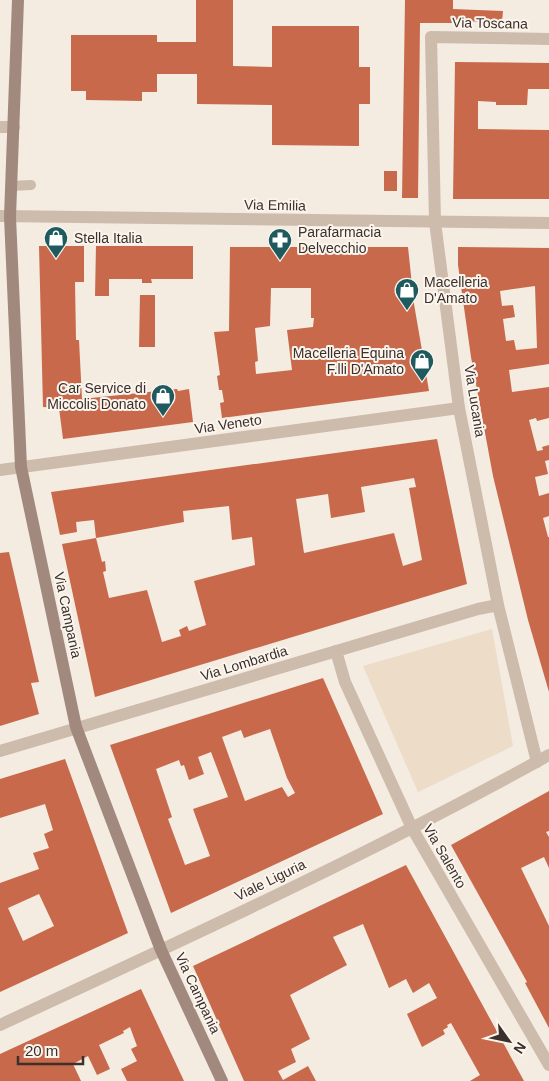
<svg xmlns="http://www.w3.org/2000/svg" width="549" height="1081" viewBox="0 0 549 1081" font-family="Helvetica,sans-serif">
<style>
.plaza{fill:#ecdcc8}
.building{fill:#c8694b;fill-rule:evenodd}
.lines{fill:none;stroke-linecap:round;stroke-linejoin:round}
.lane{stroke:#cdbbac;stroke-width:10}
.street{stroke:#cdbbac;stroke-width:12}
.secondary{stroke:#a18a7d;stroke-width:12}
.labels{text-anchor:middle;stroke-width:4;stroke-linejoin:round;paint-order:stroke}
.street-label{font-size:14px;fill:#3b302b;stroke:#fbf5ee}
.poi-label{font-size:14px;fill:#3b302b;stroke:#fbf5ee;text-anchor:start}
</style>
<rect width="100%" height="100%" fill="#f4ebe1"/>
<!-- plaza -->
<polygon class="plaza" points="492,629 513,746 418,792 363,666"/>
<!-- building -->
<g class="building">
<polygon points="196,0 233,0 233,66 272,67 272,26 359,26 359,67 370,67 370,104 359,104 359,146 272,145 272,105 197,104 197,74 157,74 157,92 142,92 142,101 86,100 86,91 71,91 71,35 157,35 157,42 196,42"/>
<polygon points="405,0 453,0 453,9 503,11 502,22 452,21 452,23 420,23 418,198 402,198"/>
<polygon points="455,62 549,63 549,89 528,89 527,105 496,105 496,102 478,101 478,129 549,130 549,199 453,199"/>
<rect x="384" y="171" width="13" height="20"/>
<polygon points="39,246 84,246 84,282 75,282 76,340 79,340 82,399 177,389 178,391 189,389 193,422 63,439 59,408 43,407"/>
<polygon points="96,246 193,246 193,279 151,279 152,283 142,283 142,279 109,279 109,296 95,296"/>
<path d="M230,247H408L414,304L429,391L222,418L220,403L224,402L222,390H219L217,376L220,375L214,332L229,331ZM271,288H311V318H314L313,327L287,330L292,370L256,374L255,362L258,361L255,328L270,326Z"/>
<path d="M458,247L549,248V364L509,370L512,392L549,387V418L537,421L536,418L529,420L537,451L543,450L542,447L549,445V460L545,461L548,474L535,477L539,496L549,493V516L543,518L548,537H549V692L528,620L493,476L471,357L458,265ZM535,286L537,348L516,350L514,340L506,341L503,319L515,317L513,305L502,306L500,291Z"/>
<polygon points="140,295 155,295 155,347 139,347"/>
<path d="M437,439L467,584L95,697L62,544L96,538L94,520L76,522L77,532L60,535L51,492ZM414,478L416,487L409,488L422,560L403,566L394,533L304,553L296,499L328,494L331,518L365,512L361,487ZM229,506L232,540L252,537L255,565L194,581L206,625L189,631L187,626L179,630L181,636L162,642L147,590L109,598L103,572L106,571L105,561L102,562L96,538L184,522L183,511Z"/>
<polygon points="9,552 39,682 31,683 39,714 0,726 0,553"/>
<path d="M323,678L383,814L171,913L110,745ZM270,729L287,778L295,793L288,797L282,787L245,801L222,737L241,730L244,738ZM211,752L228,797L193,809L210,856L185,865L168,819L172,817L156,769L179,760L181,766L184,765L189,780L204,774L198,757Z"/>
<path d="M65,759L128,933L0,992V883L39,869L33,853L49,848L44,834L53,830L45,804L0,818V779ZM39,894L54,926L23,941L8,908Z"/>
<polygon points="549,791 549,831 546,832 549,837 549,868 544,857 521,868 549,926 549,1028 525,983 527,982 451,845"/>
<polygon points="406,865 524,1081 470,1081 480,1075 451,1023 447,1025 448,1027 443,1030 445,1034 422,1047 407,1014 437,998 429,983 413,993 406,979 389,988 363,924 333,937 347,965 290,995 310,1039 291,1049 296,1062 278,1071 283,1080 308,1066 316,1081 244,1081 193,966"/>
<polygon points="141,989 184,1081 127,1081 121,1069 137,1061 131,1049 137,1046 130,1027 123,1031 124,1033 99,1045 110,1069 97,1075 88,1056 73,1064 81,1081 0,1081 0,1054"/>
</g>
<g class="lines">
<!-- lane -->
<polyline class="lane" points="11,186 31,185"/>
<!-- street -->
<g class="street">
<polyline points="0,127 14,127"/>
<polyline points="0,216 549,223"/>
<polyline points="0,470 459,408"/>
<polyline points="336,651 345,682 412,828 549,1065"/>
<polyline points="0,751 478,609 498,605"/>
<polyline points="537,762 498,605 459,408 435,222 431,37 549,39"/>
<path d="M0,1025C185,939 371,854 549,755"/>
</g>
<!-- secondary -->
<polyline class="secondary" points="18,0 10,217 21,467 76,727 161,950 222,1081"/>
</g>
<!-- icons -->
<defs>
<g id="shop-pin" transform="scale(1.25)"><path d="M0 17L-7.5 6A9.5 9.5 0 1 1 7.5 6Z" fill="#1f5a5e" stroke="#fbf5ee"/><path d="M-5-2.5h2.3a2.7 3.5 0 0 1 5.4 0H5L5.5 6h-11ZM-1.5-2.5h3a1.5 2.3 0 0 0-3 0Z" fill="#fff"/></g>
<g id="pharmacy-pin" transform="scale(1.25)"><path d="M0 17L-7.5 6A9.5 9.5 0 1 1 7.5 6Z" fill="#1f5a5e" stroke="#fbf5ee"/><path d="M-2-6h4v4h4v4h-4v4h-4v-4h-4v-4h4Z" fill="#fff"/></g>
</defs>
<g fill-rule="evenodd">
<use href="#shop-pin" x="56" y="238"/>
<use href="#pharmacy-pin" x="280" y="240"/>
<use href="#shop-pin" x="407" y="290"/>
<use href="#shop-pin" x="422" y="361"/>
<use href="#shop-pin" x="163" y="396"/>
</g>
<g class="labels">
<!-- street labels -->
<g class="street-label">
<text transform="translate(490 23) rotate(1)" y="5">Via Toscana</text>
<text transform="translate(275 205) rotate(1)" y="5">Via Emilia</text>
<text transform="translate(475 401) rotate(81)" y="5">Via Lucania</text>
<text transform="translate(228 424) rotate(-8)" y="5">Via Veneto</text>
<text transform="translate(68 615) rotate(78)" y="5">Via Campania</text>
<text transform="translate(244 663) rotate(-17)" y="5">Via Lombardia</text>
<text transform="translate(445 856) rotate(60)" y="5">Via Salento</text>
<text transform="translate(270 880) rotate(-26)" y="5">Viale Liguria</text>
<text transform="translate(198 993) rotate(65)" y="5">Via Campania</text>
</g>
<!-- poi labels -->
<g class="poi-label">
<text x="298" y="237">Parafarmacia<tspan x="298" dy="16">Delvecchio</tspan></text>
<text x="74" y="243">Stella Italia</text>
<text x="424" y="287">Macelleria<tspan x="424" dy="16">D'Amato</tspan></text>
<text x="404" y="358" text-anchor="end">Macelleria Equina<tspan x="404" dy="16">F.lli D'Amato</tspan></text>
<text x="146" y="393" text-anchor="end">Car Service di<tspan x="146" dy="16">Miccolis Donato</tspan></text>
</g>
</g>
<!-- north arrow -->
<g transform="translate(509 1041) rotate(123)" stroke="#fbf5ee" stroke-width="4" paint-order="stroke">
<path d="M0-4L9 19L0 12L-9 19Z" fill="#3b302b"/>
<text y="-8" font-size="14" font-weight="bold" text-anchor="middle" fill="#3b302b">N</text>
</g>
<!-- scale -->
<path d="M18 1056v8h65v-8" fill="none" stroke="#3b302b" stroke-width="2.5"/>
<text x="25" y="1056" font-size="15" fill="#3b302b" stroke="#fbf5ee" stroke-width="4" paint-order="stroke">20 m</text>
</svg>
